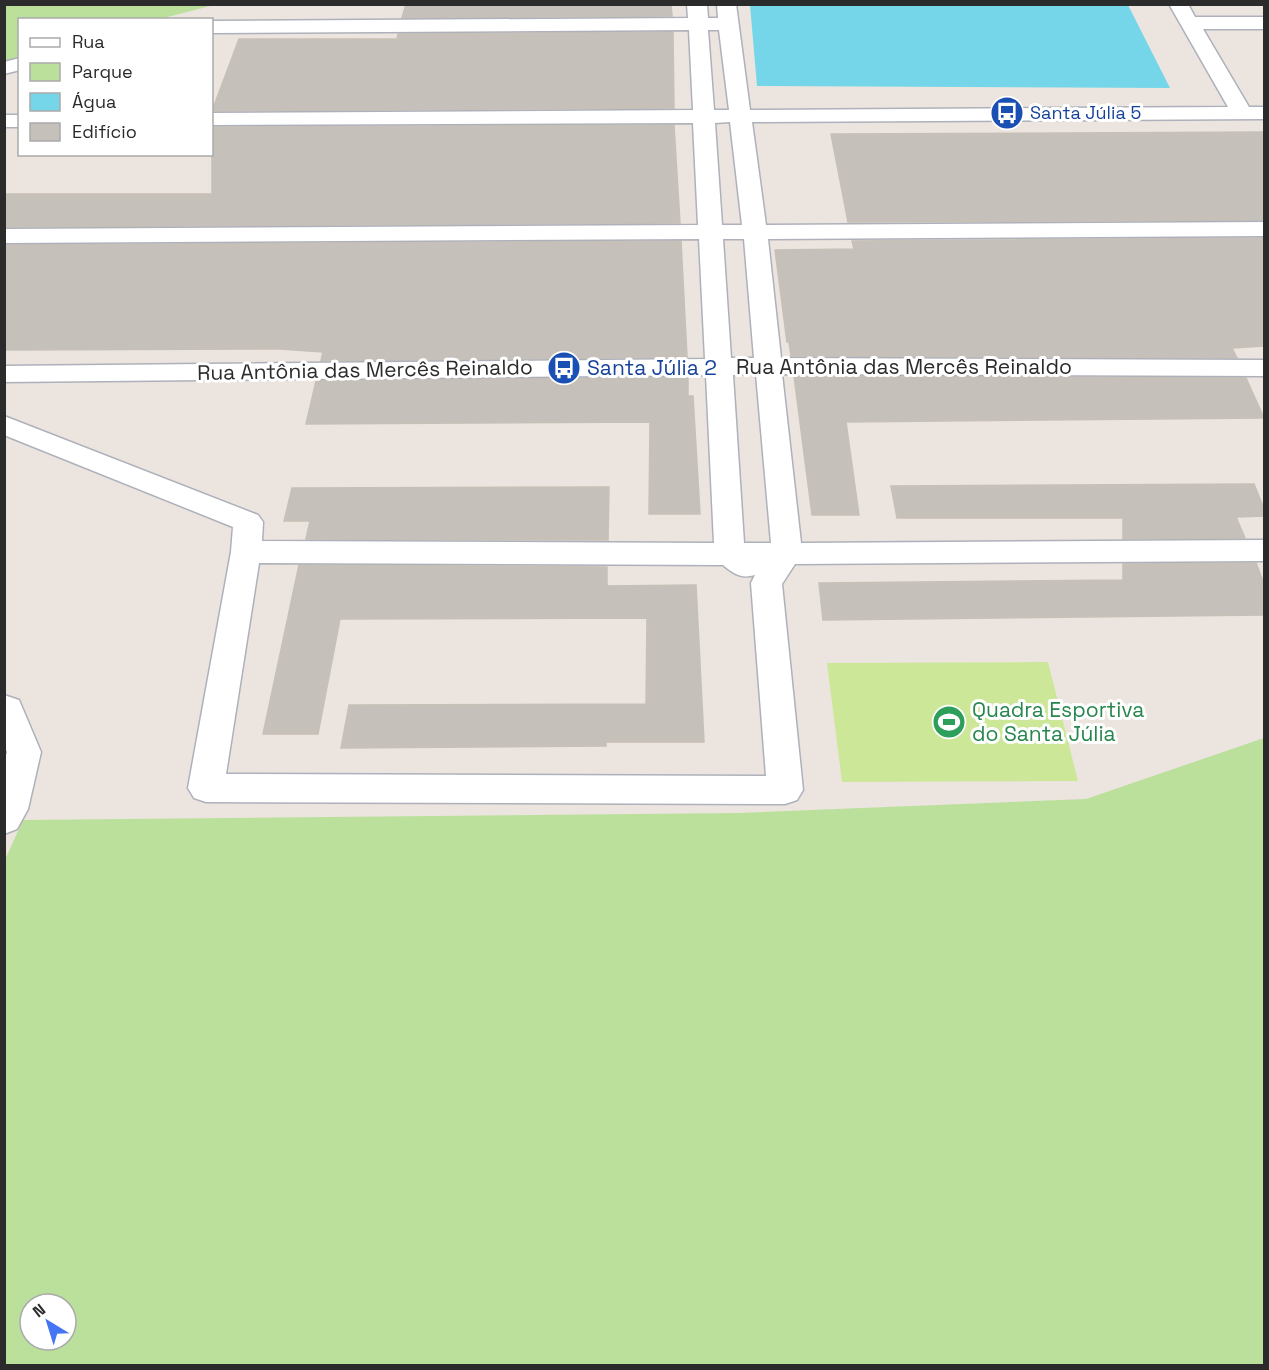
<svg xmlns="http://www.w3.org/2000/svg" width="1269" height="1370" viewBox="0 0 1269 1370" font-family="'Space Grotesk',sans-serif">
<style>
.green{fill:#bae09c;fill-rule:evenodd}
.pitch{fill:#cde799}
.water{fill:#75d6e9}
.building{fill:#c5c0b9;stroke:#c7c0b7;stroke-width:1.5}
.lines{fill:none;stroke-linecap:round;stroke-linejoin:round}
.minor-casing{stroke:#aeb1bb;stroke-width:3}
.minor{fill:#fff;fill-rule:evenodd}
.labels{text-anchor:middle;stroke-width:6;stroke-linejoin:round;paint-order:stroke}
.far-transit-label{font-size:18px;fill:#164399;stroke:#fff;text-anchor:start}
.street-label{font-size:21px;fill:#2b2b2b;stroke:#fff}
.transit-label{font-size:21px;fill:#164399;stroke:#fff;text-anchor:start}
.leisure-label{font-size:21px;fill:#27864d;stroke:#fff;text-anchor:start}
</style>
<rect width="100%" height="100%" fill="#ece4de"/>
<!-- green -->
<g class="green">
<polygon points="5,5 214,5 160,19 20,20 19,59 5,63"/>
<path d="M1264,738V1365H5L4,862L23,820L739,813L1086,799ZM30,1304H66V1340H30Z"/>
</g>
<!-- pitch -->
<polygon class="pitch" points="1048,662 1078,781 842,782 827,663"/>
<!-- water -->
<polygon class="water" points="750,5 1128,5 1170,88 757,86"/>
<!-- building -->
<g class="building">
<polygon points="406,4 671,4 672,16 402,18"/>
<polygon points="673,32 674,108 212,111 239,39 397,39 398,34"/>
<polygon points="674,125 680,223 4,227 4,194 212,194 212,127"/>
<polygon points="1264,132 1264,220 848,222 831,134"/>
<polygon points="1264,238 1264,346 1232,348 1237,358 791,356 789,342 787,342 775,250 854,249 852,241"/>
<polygon points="681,241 687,357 321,361 323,352 280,349 4,350 4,245"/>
<polygon points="794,376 1246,378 1264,418 846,422 859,515 812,515"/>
<polygon points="688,377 688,396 693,396 700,514 649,514 650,422 306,424 316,381"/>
<polygon points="1254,484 1264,509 1264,516 1236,517 1245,538 1123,539 1123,518 897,518 891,486"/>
<polygon points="609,487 608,540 306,539 310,521 284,521 292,488"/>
<polygon points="1256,563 1264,584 1264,615 823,620 819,583 1123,580 1123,564"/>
<polygon points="299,565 607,567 607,586 696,585 704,742 606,742 606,746 341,748 349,705 646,704 647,618 340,619 318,734 263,734"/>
</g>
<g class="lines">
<!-- minor casing -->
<g class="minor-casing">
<g id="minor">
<path d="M687,4H707L708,18H718L717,4H736L750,110L1228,107L1169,4H1188L1195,17H1264V29H1203L1249,107H1264V119L752,122L766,225L1264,222V236L768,239L781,358L1264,360V376L782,374L801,543L1264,540V561L795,564L782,584L803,790L797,800L785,804L206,802L194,798L188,788L231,552L233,527L4,435V416L258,515L263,522L262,541L714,543L706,375L4,382V366L705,359L699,239L4,243V229L698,225L693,123L212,125V113L693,110L689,30L212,33V21L688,18ZM708,30H719L729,110H714ZM730,122L742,225H722L715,123ZM723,239H744L754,358H731ZM756,374L771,543H744L733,375ZM259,563L723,565C734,574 741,579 755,575L751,583L766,776L226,774Z"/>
<polygon points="20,58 20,70 4,74 4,62"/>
<rect x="4" y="115" width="16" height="12"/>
<polygon points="4,695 19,700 41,752 28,809 17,829 4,834 4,761 7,752 4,746"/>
</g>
</g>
<!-- minor -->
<use href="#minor" class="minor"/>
</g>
<!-- icons -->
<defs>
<g id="bus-disc" transform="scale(1.725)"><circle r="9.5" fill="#1a4fb4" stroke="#fff"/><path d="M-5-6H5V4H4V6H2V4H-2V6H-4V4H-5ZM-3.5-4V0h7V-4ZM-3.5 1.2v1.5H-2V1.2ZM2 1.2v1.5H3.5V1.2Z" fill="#fff"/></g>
<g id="stadium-disc" transform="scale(1.725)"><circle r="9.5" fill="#2e9e5b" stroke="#fff"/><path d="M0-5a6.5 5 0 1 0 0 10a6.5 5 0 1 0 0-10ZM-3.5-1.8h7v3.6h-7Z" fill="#fff"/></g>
</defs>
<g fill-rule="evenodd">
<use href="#bus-disc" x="1007" y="113"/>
<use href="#bus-disc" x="564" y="368"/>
<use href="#stadium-disc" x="949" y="722"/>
</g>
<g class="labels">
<!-- far-transit labels -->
<g class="far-transit-label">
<text x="1030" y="119">Santa Júlia 5</text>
</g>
<!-- street labels -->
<g class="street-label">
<text x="904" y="374">Rua Antônia das Mercês Reinaldo</text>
<text transform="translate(365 370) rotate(-1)" y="7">Rua Antônia das Mercês Reinaldo</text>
</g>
<!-- transit labels -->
<g class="transit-label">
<text x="587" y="375">Santa Júlia 2</text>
</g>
<!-- leisure labels -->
<g class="leisure-label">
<text x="972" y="717">Quadra Esportiva<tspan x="972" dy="24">do Santa Júlia</tspan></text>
</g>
</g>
<!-- border -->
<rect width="1269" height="1370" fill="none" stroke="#2b2b2b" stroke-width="12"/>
<!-- legend -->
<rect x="18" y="18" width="195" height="138" fill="#ffffff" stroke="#aaaaaa" stroke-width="1.5"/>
<rect x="30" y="38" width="30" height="9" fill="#ffffff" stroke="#aaaaaa" stroke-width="1.5"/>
<text x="72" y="48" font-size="18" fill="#2b2b2b">Rua</text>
<rect x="30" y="63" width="30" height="18" fill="#bae09c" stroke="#aaaaaa" stroke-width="1.5"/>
<text x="72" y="78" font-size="18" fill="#2b2b2b">Parque</text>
<rect x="30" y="93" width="30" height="18" fill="#75d6e9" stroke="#aaaaaa" stroke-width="1.5"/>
<text x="72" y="108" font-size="18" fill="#2b2b2b">Água</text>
<rect x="30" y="123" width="30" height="18" fill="#c5c0b9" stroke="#aaaaaa" stroke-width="1.5"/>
<text x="72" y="138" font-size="18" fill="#2b2b2b">Edifício</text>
<!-- north arrow -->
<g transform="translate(48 1322) rotate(322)"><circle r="28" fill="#ffffff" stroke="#aaaaaa" stroke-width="1.5"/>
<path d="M0-4.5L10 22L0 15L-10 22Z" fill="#4575f2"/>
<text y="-9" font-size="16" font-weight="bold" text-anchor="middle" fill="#2b2b2b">N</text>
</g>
</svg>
